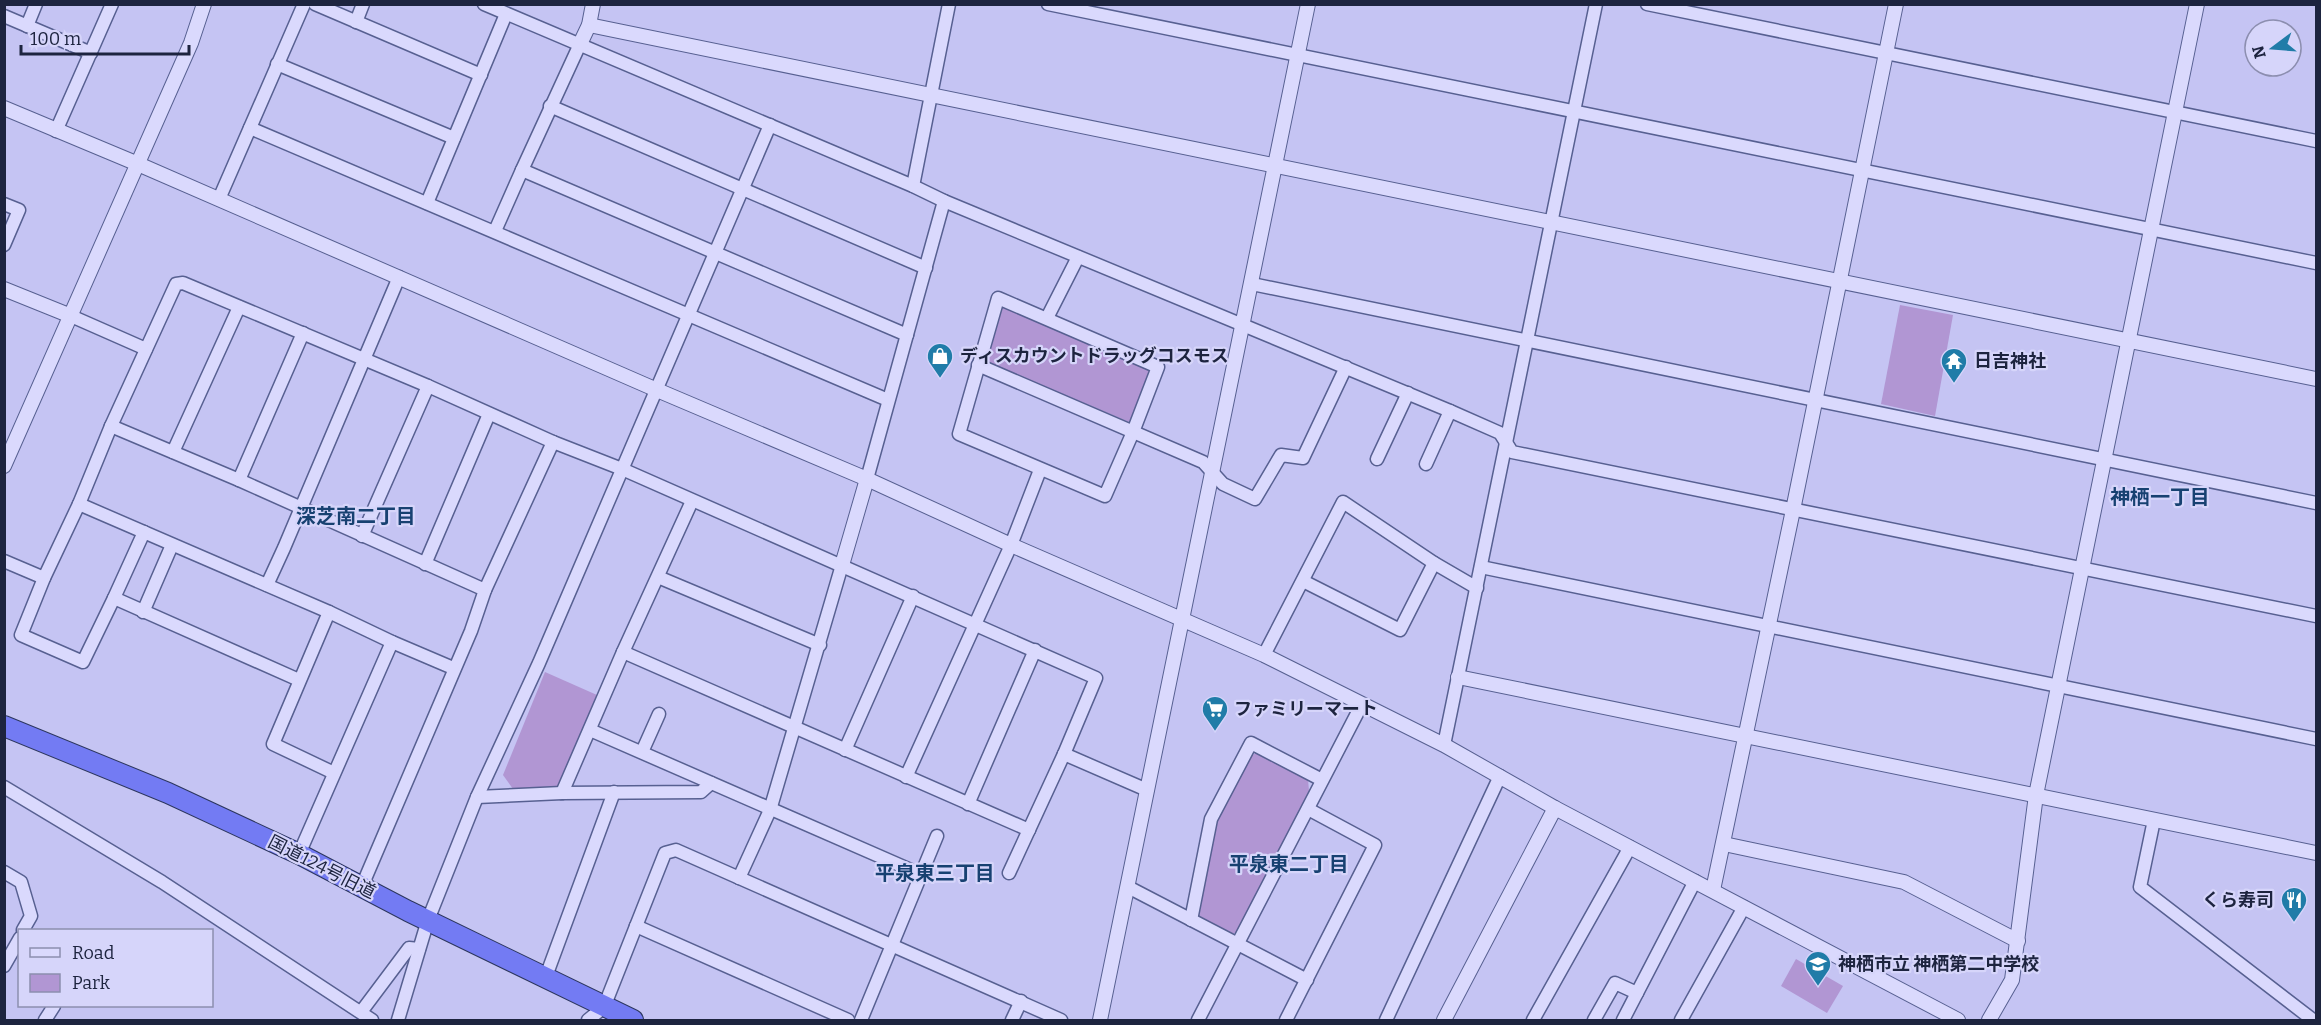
<svg xmlns="http://www.w3.org/2000/svg" width="2321" height="1025" viewBox="0 0 2321 1025" font-family="Bitter,'Noto Sans JP',serif">
<style>
.green{fill:#b196d3}
.lines{fill:none;stroke-linecap:round;stroke-linejoin:round}
.minor-casing{stroke:#576091;stroke-width:15}
.tertiary-casing{stroke:#576091;stroke-width:16}
.trunk-casing{stroke:#2c365e;stroke-width:22}
.minor{stroke:#dad9fd;stroke-width:12}
.tertiary{stroke:#dad9fd;stroke-width:14}
.trunk{stroke:#737bf3;stroke-width:20}
.labels{text-anchor:middle;stroke-width:4.5;stroke-linejoin:round;paint-order:stroke}
.poi-label{font-size:18px;font-weight:bold;fill:#1d243f;stroke:#d6d5fa;text-anchor:start}
.street-label{font-size:18px;fill:#1d243f;stroke:#d6d5fa}
.neighbourhood-label{font-size:20px;font-weight:bold;fill:#174171;stroke:#d6d5fa}
</style>
<rect width="100%" height="100%" fill="#c5c4f3"/>
<!-- green -->
<g class="green">
<polygon points="1900,305 1953,315 1935,416 1881,404"/>
<polygon points="1002,306 1153,369 1129,422 985,361"/>
<polygon points="545,672 597,695 563,783 556,787 513,789 503,775"/>
<polygon points="1256,753 1308,779 1309,791 1237,932 1232,934 1199,916 1218,817 1251,756"/>
<polygon points="1796,959 1843,986 1827,1013 1781,986"/>
</g>
<g class="lines">
<!-- minor casing -->
<g class="minor-casing">
<g id="minor">
<polyline points="315,4 481,75"/>
<polyline points="484,4 913,186 944,201 1450,411 1500,433 1512,452 2316,616"/>
<polyline points="1048,4 2316,263"/>
<polyline points="1647,4 2316,141"/>
<polyline points="4,16 91,53"/>
<polyline points="356,22 363,4"/>
<polyline points="27,26 36,4"/>
<polyline points="580,44 522,170 907,335"/>
<polyline points="277,64 454,138"/>
<polyline points="550,106 926,268"/>
<polyline points="250,128 888,400"/>
<polyline points="56,131 112,4"/>
<polyline points="913,186 949,4"/>
<polyline points="219,199 304,4"/>
<polyline points="427,203 506,14"/>
<polyline points="4,204 19,210 4,245"/>
<polyline points="495,231 522,170"/>
<polyline points="1252,284 2316,503"/>
<polygon points="998,298 1158,367 1133,432 1105,496 959,434"/>
<polyline points="71,316 146,349"/>
<polyline points="1047,318 1078,257"/>
<polyline points="978,365 1203,462 1223,484 1255,499 1281,455 1303,458 1346,367"/>
<polyline points="111,426 239,480 485,590"/>
<polyline points="173,452 239,307"/>
<polyline points="1377,459 1408,393"/>
<polyline points="1426,464 1450,411"/>
<polyline points="867,479 944,201"/>
<polyline points="239,480 303,333"/>
<polyline points="79,504 329,612 392,642 453,668"/>
<polyline points="144,532 114,598 299,680"/>
<polyline points="362,536 428,386"/>
<polyline points="4,561 44,578"/>
<polyline points="425,564 489,414"/>
<polyline points="1481,567 2316,739"/>
<polyline points="658,577 820,645"/>
<polyline points="1303,581 1400,630 1434,563"/>
<polyline points="267,585 284,548 399,277"/>
<polyline points="114,598 83,662 21,635 44,578 79,504 111,426 176,284 183,283 428,386 553,442 622,469 1096,678 1064,754 1009,873"/>
<polyline points="143,612 172,545"/>
<polyline points="329,612 273,744 334,773"/>
<polyline points="623,652 1029,830"/>
<polyline points="1264,655 1343,502 1434,563 1477,588"/>
<polyline points="590,730 920,874"/>
<polyline points="1444,745 1596,4"/>
<polyline points="845,750 913,596"/>
<polyline points="642,752 659,714"/>
<polyline points="1064,754 1147,790"/>
<polyline points="906,777 1011,545 1040,470"/>
<polyline points="4,787 162,882 372,1020"/>
<polyline points="562,793 623,652 692,501"/>
<polyline points="477,797 562,793 701,792 711,783"/>
<polyline points="968,804 1035,650"/>
<polyline points="2154,820 2140,887 2313,1020"/>
<polyline points="299,854 392,642"/>
<polyline points="4,872 21,882 31,916 23,930"/>
<polyline points="739,878 770,810 842,565"/>
<polyline points="362,886 471,631 485,590 553,442"/>
<polyline points="1128,887 1307,980"/>
<polyline points="1191,920 1211,819 1251,743 1322,780"/>
<polyline points="636,926 848,1020"/>
<polyline points="4,966 20,938"/>
<polyline points="545,979 614,792"/>
<polyline points="361,1012 409,948 419,949"/>
<polyline points="45,1020 54,1006"/>
<polyline points="398,1020 428,920 477,797 539,663 770,125"/>
<polyline points="588,1020 604,1007 665,853 676,850 1061,1020"/>
<polyline points="861,1020 937,836"/>
<polyline points="1012,1020 1021,1001"/>
<polyline points="1198,1020 1362,704"/>
<polyline points="1286,1020 1375,845 1308,809"/>
<polyline points="1386,1020 1500,776"/>
<polyline points="1533,1020 1630,847"/>
<polyline points="1594,1020 1615,983 1637,993"/>
<polyline points="1623,1020 1695,881"/>
<polyline points="1681,1020 1744,907"/>
</g>
</g>
<!-- tertiary casing -->
<g class="tertiary-casing">
<g id="tertiary">
<polyline points="589,25 2316,379"/>
<polyline points="580,44 589,25 593,4"/>
<polyline points="4,108 138,164 657,390 867,479 1011,545 1264,655 1444,745 1555,808 1958,1020"/>
<polyline points="4,289 71,316"/>
<polyline points="4,466 191,43 204,4"/>
<polyline points="842,565 867,479"/>
<polyline points="1458,677 2316,853"/>
<polyline points="1724,844 1904,882 2018,941"/>
<polyline points="1713,890 1793,510 1896,4"/>
<polyline points="1100,1020 1308,4"/>
<polyline points="1444,1020 1555,808"/>
<polyline points="1989,1020 2012,980 2036,795 2197,4"/>
</g>
</g>
<!-- trunk casing -->
<g class="trunk-casing">
<polyline id="trunk" points="4,726 168,793 299,854 408,911 633,1020"/>
</g>
<!-- minor -->
<use href="#minor" class="minor"/>
<!-- tertiary -->
<use href="#tertiary" class="tertiary"/>
<!-- trunk -->
<use href="#trunk" class="trunk"/>
</g>
<!-- icons -->
<defs>
<g id="shop-pin" transform="scale(1.35)"><path d="M0 17L-7.5 6A9.5 9.5 0 1 1 7.5 6Z" fill="#207ca8" stroke="#d6d5fa"/><path d="M-5-2.5h2.3a2.7 3.5 0 0 1 5.4 0H5L5.5 6h-11ZM-1.5-2.5h3a1.5 2.3 0 0 0-3 0Z" fill="#fff"/></g>
<g id="temple-pin" transform="scale(1.35)"><path d="M0 17L-7.5 6A9.5 9.5 0 1 1 7.5 6Z" fill="#207ca8" stroke="#d6d5fa"/><path d="M0-6L5-2H3V0L6.5 2.5H4V6H1.5V3h-3V6H-4V2.5H-6.5L-3 0V-2H-5Z" fill="#fff"/></g>
<g id="supermarket-pin" transform="scale(1.35)"><path d="M0 17L-7.5 6A9.5 9.5 0 1 1 7.5 6Z" fill="#207ca8" stroke="#d6d5fa"/><path d="M-6-5.5h2.5l.6 2H6L4.5 2H-2.5L-4.4-4H-6ZM-1.5 3.2a1.3 1.3 0 1 0 .1 0ZM3 3.2a1.3 1.3 0 1 0 .1 0Z" fill="#fff"/></g>
<g id="restaurant-pin" transform="scale(1.35)"><path d="M0 17L-7.5 6A9.5 9.5 0 1 1 7.5 6Z" fill="#207ca8" stroke="#d6d5fa"/><path d="M-5-6h1v4h1v-4h1v4h1v-4h1v5L-1.5 .5V6h-2V.5L-5-1ZM5-6V6H3V1.5H1.5Q1.5-4 5-6Z" fill="#fff"/></g>
<g id="school-pin" transform="scale(1.35)"><path d="M0 17L-7.5 6A9.5 9.5 0 1 1 7.5 6Z" fill="#207ca8" stroke="#d6d5fa"/><path d="M0-5L7-2L0 1L-7-2ZM-4 1L0 2.5L4 1V4Q0 6-4 4Z" fill="#fff"/></g>
</defs>
<g fill-rule="evenodd">
<use href="#shop-pin" x="940" y="356"/>
<use href="#temple-pin" x="1954" y="361"/>
<use href="#supermarket-pin" x="1215" y="709"/>
<use href="#restaurant-pin" x="2294" y="900"/>
<use href="#school-pin" x="1818" y="964"/>
</g>
<g class="labels">
<!-- poi labels -->
<g class="poi-label">
<text x="960" y="362">ディスカウントドラッグコスモス</text>
<text x="1974" y="367">日吉神社</text>
<text x="1234" y="715">ファミリーマート</text>
<text x="2274" y="906" text-anchor="end">くら寿司</text>
<text x="1838" y="970">神栖市立 神栖第二中学校</text>
</g>
<!-- street labels -->
<g class="street-label">
<text transform="translate(322 867) rotate(27)" y="6">国道124号旧道</text>
</g>
<!-- neighbourhood labels -->
<g class="neighbourhood-label">
<text x="2160" y="504">神栖一丁目</text>
<text x="356" y="523">深芝南二丁目</text>
<text x="1289" y="871">平泉東二丁目</text>
<text x="935" y="880">平泉東三丁目</text>
</g>
</g>
<!-- border -->
<rect width="2321" height="1025" fill="none" stroke="#1d243f" stroke-width="12"/>
<!-- legend -->
<rect x="18" y="929" width="195" height="78" fill="#d6d5fa" stroke="#8c8eaf" stroke-width="1.5"/>
<rect x="30" y="948" width="30" height="9" fill="#dad9fd" stroke="#8c8eaf" stroke-width="1.5"/>
<text x="72" y="959" font-size="18" fill="#1d243f">Road</text>
<rect x="30" y="974" width="30" height="18" fill="#b196d3" stroke="#8c8eaf" stroke-width="1.5"/>
<text x="72" y="989" font-size="18" fill="#1d243f">Park</text>
<!-- north arrow -->
<g transform="translate(2273 48) rotate(254)"><circle r="28" fill="#d6d5fa" stroke="#8c8eaf" stroke-width="1.5"/>
<path d="M0-4.5L10 22L0 15L-10 22Z" fill="#207ca8"/>
<text y="-9" font-size="16" font-weight="bold" text-anchor="middle" fill="#1d243f">N</text>
</g>
<!-- scale -->
<path d="M21 45v9h168v-9" fill="none" stroke="#1d243f" stroke-width="3"/>
<text x="30" y="45" font-size="18" fill="#1d243f" stroke="#d6d5fa" stroke-width="4.5" paint-order="stroke">100 m</text>
</svg>
